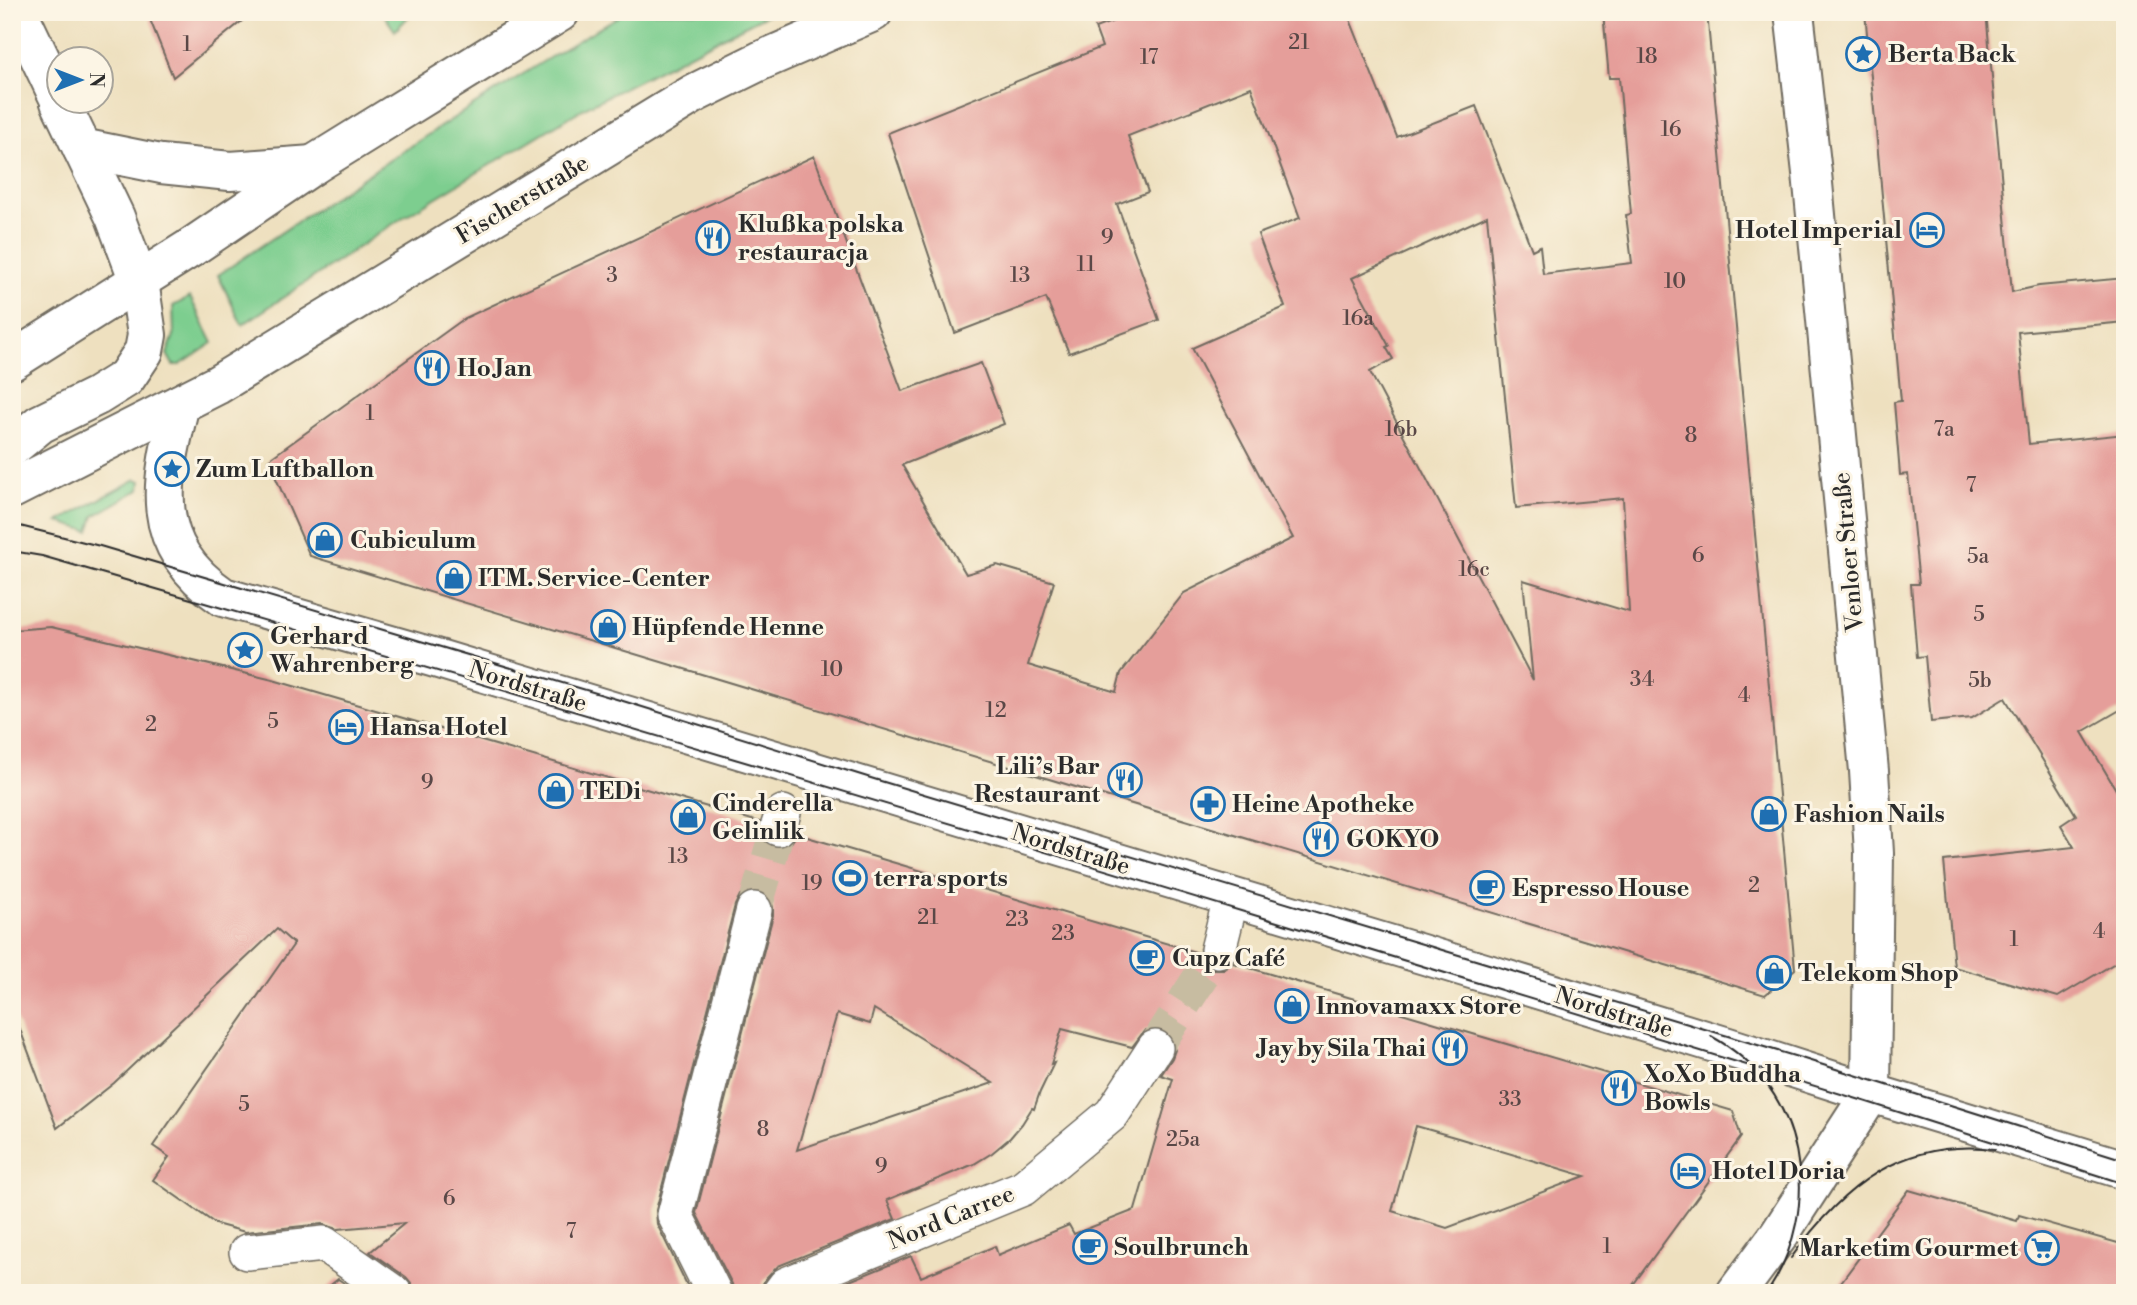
<svg xmlns="http://www.w3.org/2000/svg" width="2137" height="1305" viewBox="0 0 2137 1305" font-family="'Libre Bodoni',serif">
<style>
.green{fill:#7dce8f;stroke:#547c5d;stroke-width:2}
.building{fill:#e59e9a;fill-rule:evenodd}
.lines{fill:none;stroke-linecap:round;stroke-linejoin:round}
.pedestrian-tunnel{stroke:#c7bca1;stroke-width:35;stroke-dasharray:35 18;stroke-linecap:butt}
.pedestrian-casing{stroke:#6f6a5f;stroke-width:38}
.minor-casing{stroke:#6f6a5f;stroke-width:42}
.tertiary-casing{stroke:#6f6a5f;stroke-width:42}
.secondary-casing{stroke:#6f6a5f;stroke-width:42}
.pedestrian{stroke:#fff;stroke-width:35}
.minor{stroke:#fff;stroke-width:38}
.tertiary{stroke:#fff;stroke-width:38}
.secondary{stroke:#fff;stroke-width:38}
.tram{stroke:#2b2b2b;stroke-width:2}
.labels{text-anchor:middle;stroke-width:6;stroke-linejoin:round;paint-order:stroke}
.number-label{font-size:21px;fill:#5a4847}
.poi-label{font-size:24px;font-weight:bold;fill:#2b2b2b;stroke:#fcf5e5;text-anchor:start}
.street-label{font-size:24px;fill:#2b2b2b;stroke:#fcf5e5}
</style>
<rect width="100%" height="100%" fill="#fcf5e5"/>
<filter id="ink" filterUnits="userSpaceOnUse"><feTurbulence type="fractalNoise" baseFrequency=".0143" numOctaves="2"/><feDisplacementMap in="SourceGraphic" scale="14" xChannelSelector="R" yChannelSelector="G"/><feConvolveMatrix kernelMatrix="1 2 1 2 8 2 1 2 1" color-interpolation-filters="sRGB"/></filter>
<filter id="wash" filterUnits="userSpaceOnUse"><feTurbulence type="fractalNoise" baseFrequency=".00686" numOctaves="4" result="noise"/><feDisplacementMap in="SourceGraphic" scale="28" xChannelSelector="R" yChannelSelector="G"/><feGaussianBlur stdDeviation="1.57" result="paint"/><feColorMatrix in="noise" values="0 0 0 0 0 0 0 0 0 0 0 0 0 0 0 0 0 1.4 0 .05"/><feComposite in="paint" operator="in"/></filter>
<g filter="url(#wash)">
<rect width="100%" height="100%" fill="#eee0bf"/>
<!-- green -->
<g class="green">
<polygon points="382,12 413,12 395,31"/>
<path d="M626,12H772L586,107L402,218L242,325L218,275C352,185 486,93 626,12Z"/>
<polygon points="190,297 213,343 180,365 173,365 167,354 174,335 173,306"/>
<polygon points="136,479 141,481 140,489 94,516 89,531 58,522"/>
</g>
<g id="blocks">
<!-- building -->
<g class="building">
<polygon points="147,12 253,12 173,77"/>
<path d="M1138,12H1347L1397,137L1476,106L1532,250L1540,246L1543,274L1632,263L1626,215L1631,214L1619,78H1609L1603,12H1707L1795,969L1765,995L310,556L268,460L465,318L814,156L902,391L981,363L1004,424L902,465L966,574L997,565L1054,582L1028,665L1116,692L1121,673L1184,593L1293,538L1192,348L1285,307L1258,234L1300,218L1251,87L1128,136L1148,192L1117,204L1159,320L1069,353L1046,298L955,333L888,133L1102,47L1095,28ZM1487,216L1516,508L1623,498L1629,612L1523,580L1533,680L1370,372L1393,359L1386,347L1389,346L1352,278Z"/>
<polygon points="1865,12 1986,12 2012,292 2039,286 2125,278 2125,322 2018,332 2029,444 2125,434 2125,707 2082,732 2125,805 2125,957 2058,997 1954,967 1944,861 2074,847 2061,825 2076,815 2005,698 1972,718 1931,722 1925,656 1917,657 1911,584 1919,584 1908,474 1900,475 1894,402 1901,401"/>
<path d="M51,627L273,680L759,822V833L763,841L772,847L781,848L791,843L797,834L1199,953L1204,964L1212,969H1224L1233,963L1733,1111L1741,1137L1627,1293H820L911,1256L921,1277L995,1246L998,1255L1069,1225L1074,1234L1135,1210L1173,1079L1161,1075L1172,1058L1175,1050L1173,1040L1167,1032L1155,1028L1145,1030L1132,1047L1062,1029L1051,1064L1054,1063L1040,1092L1034,1109L1032,1108L1022,1124L1010,1138L992,1153L974,1164L887,1200L895,1219L778,1266L764,1281L760,1293H734L732,1284L696,1213L773,915V905L769,896L760,891H749L740,895L735,905L656,1210L657,1224L691,1293H414L412,1284L406,1277L370,1252L405,1223L338,1229L322,1224L245,1232L216,1224L153,1180L169,1157L153,1146L294,944L277,929L114,1083L57,1128L12,1008V630ZM874,1009L993,1083L797,1150L837,1014L870,1024ZM1416,1126L1458,1138L1585,1176L1447,1228L1392,1211Z"/>
<polygon points="1909,1190 2017,1221 2019,1215 2125,1245 2125,1293 1833,1293"/>
<polygon points="338,1279 359,1293 321,1293"/>
</g>
</g>
</g>
<g filter="url(#ink)">
<use href="#blocks" fill-opacity="0" stroke="#6f6a5f" stroke-width="2"/>
<g class="lines">
<!-- pedestrian-tunnel -->
<g class="pedestrian-tunnel">
<polyline points="754,910 778,828"/>
<polyline points="1155,1048 1218,950"/>
</g>
<!-- pedestrian casing -->
<g class="pedestrian-casing">
<g id="pedestrian">
<polyline points="778,828 783,813"/>
<polyline points="1218,950 1231,898"/>
<polyline points="247,1252 324,1244 394,1293"/>
<polyline points="714,1293 675,1215 754,910"/>
<polyline points="780,1293 786,1285 1023,1188 1112,1114 1155,1048"/>
</g>
</g>
<!-- minor casing -->
<g class="minor-casing">
<g id="minor">
<polyline points="18,12 60,100"/>
<polyline points="82,148 161,164 230,171 313,165"/>
<path d="M180,404C161,482 146,544 223,597L432,657L1488,974L1728,1047L1871,1093L2125,1170"/>
<polyline points="12,447 40,424 97,396 126,378 144,351 147,335 139,281 115,217 60,102"/>
</g>
</g>
<!-- tertiary casing -->
<g class="tertiary-casing">
<polyline id="tertiary" points="1736,1293 1779,1235 1871,1093 1874,853 1869,771 1812,173 1794,12"/>
</g>
<!-- secondary casing -->
<g class="secondary-casing">
<g id="secondary">
<polyline points="12,361 189,249 313,165 560,12"/>
<polyline points="12,489 217,385 695,93 760,61 873,12"/>
</g>
</g>
<!-- pedestrian -->
<use href="#pedestrian" class="pedestrian"/>
<!-- minor -->
<use href="#minor" class="minor"/>
<!-- tertiary -->
<use href="#tertiary" class="tertiary"/>
<!-- secondary -->
<use href="#secondary" class="secondary"/>
<!-- tram -->
<g class="tram">
<polyline points="12,524 100,546 623,701 874,779 1801,1058 2125,1160"/>
<path d="M12,551L42,556C651,731 1258,915 1864,1101C1951,1128 2038,1157 2125,1184"/>
<path d="M1711,1036C1806,1088 1825,1206 1767,1293"/>
<path d="M1791,1258C1843,1186 1901,1138 1995,1149"/>
</g>
</g>
</g>
<!-- icons -->
<defs>
<g id="sight-ring" transform="scale(1.75)"><circle r="9.5" fill="#fcf5e5" stroke="#1f6fb2" stroke-width="1.5"/><path d="M0-6L1.8-2.2L6-1.7L2.9 1.2L3.7 5.4L0 3.3L-3.7 5.4L-2.9 1.2L-6-1.7L-1.8-2.2Z" fill="#1f6fb2"/></g>
<g id="hotel-ring" transform="scale(1.75)"><circle r="9.5" fill="#fcf5e5" stroke="#1f6fb2" stroke-width="1.5"/><path d="M-6-4.5h1.5V1H6V5H4.5V3h-9V5H-6ZM-4 0a1.8 1.8 0 1 1 3.6 0ZM.5 0V-2.5h3Q6-2.5 6 0Z" fill="#1f6fb2"/></g>
<g id="restaurant-ring" transform="scale(1.75)"><circle r="9.5" fill="#fcf5e5" stroke="#1f6fb2" stroke-width="1.5"/><path d="M-5-6h1v4h1v-4h1v4h1v-4h1v5L-1.5 .5V6h-2V.5L-5-1ZM5-6V6H3V1.5H1.5Q1.5-4 5-6Z" fill="#1f6fb2"/></g>
<g id="shop-ring" transform="scale(1.75)"><circle r="9.5" fill="#fcf5e5" stroke="#1f6fb2" stroke-width="1.5"/><path d="M-5-2.5h2.3a2.7 3.5 0 0 1 5.4 0H5L5.5 6h-11ZM-1.5-2.5h3a1.5 2.3 0 0 0-3 0Z" fill="#1f6fb2"/></g>
<g id="pharmacy-ring" transform="scale(1.75)"><circle r="9.5" fill="#fcf5e5" stroke="#1f6fb2" stroke-width="1.5"/><path d="M-2-6h4v4h4v4h-4v4h-4v-4h-4v-4h4Z" fill="#1f6fb2"/></g>
<g id="stadium-ring" transform="scale(1.75)"><circle r="9.5" fill="#fcf5e5" stroke="#1f6fb2" stroke-width="1.5"/><path d="M0-5a6.5 5 0 1 0 0 10a6.5 5 0 1 0 0-10ZM-3.5-1.8h7v3.6h-7Z" fill="#1f6fb2"/></g>
<g id="cafe-ring" transform="scale(1.75)"><circle r="9.5" fill="#fcf5e5" stroke="#1f6fb2" stroke-width="1.5"/><path d="M-5.5-4.5H6V0H3Q3 3.5 0 3.5H-2.5Q-5.5 3.5-5.5 0ZM3-3.2v2h1.7v-2ZM-6 4.5H4V6H-6Z" fill="#1f6fb2"/></g>
<g id="supermarket-ring" transform="scale(1.75)"><circle r="9.5" fill="#fcf5e5" stroke="#1f6fb2" stroke-width="1.5"/><path d="M-6-5.5h2.5l.6 2H6L4.5 2H-2.5L-4.4-4H-6ZM-1.5 3.2a1.3 1.3 0 1 0 .1 0ZM3 3.2a1.3 1.3 0 1 0 .1 0Z" fill="#1f6fb2"/></g>
</defs>
<g fill-rule="evenodd">
<use href="#sight-ring" x="1863" y="54"/>
<use href="#hotel-ring" x="1927" y="230"/>
<use href="#restaurant-ring" x="713" y="238"/>
<use href="#restaurant-ring" x="432" y="368"/>
<use href="#sight-ring" x="172" y="469"/>
<use href="#shop-ring" x="325" y="540"/>
<use href="#shop-ring" x="454" y="578"/>
<use href="#shop-ring" x="608" y="627"/>
<use href="#sight-ring" x="245" y="650"/>
<use href="#hotel-ring" x="346" y="727"/>
<use href="#restaurant-ring" x="1125" y="780"/>
<use href="#shop-ring" x="556" y="791"/>
<use href="#pharmacy-ring" x="1208" y="804"/>
<use href="#shop-ring" x="1769" y="814"/>
<use href="#shop-ring" x="688" y="817"/>
<use href="#restaurant-ring" x="1321" y="839"/>
<use href="#stadium-ring" x="850" y="878"/>
<use href="#cafe-ring" x="1487" y="888"/>
<use href="#cafe-ring" x="1147" y="958"/>
<use href="#shop-ring" x="1774" y="973"/>
<use href="#shop-ring" x="1292" y="1006"/>
<use href="#restaurant-ring" x="1450" y="1048"/>
<use href="#restaurant-ring" x="1619" y="1088"/>
<use href="#hotel-ring" x="1688" y="1171"/>
<use href="#cafe-ring" x="1090" y="1247"/>
<use href="#supermarket-ring" x="2042" y="1248"/>
</g>
<g class="labels">
<!-- number labels -->
<g class="number-label">
<text x="1299" y="49">21</text>
<text x="187" y="51">1</text>
<text x="1647" y="63">18</text>
<text x="1149" y="64">17</text>
<text x="1671" y="136">16</text>
<text x="1107" y="244">9</text>
<text x="1086" y="271">11</text>
<text x="612" y="282">3</text>
<text x="1020" y="282">13</text>
<text x="1675" y="288">10</text>
<text x="1358" y="325">16a</text>
<text x="370" y="420">1</text>
<text x="1401" y="436">16b</text>
<text x="1944" y="436">7a</text>
<text x="1691" y="442">8</text>
<text x="1971" y="492">7</text>
<text x="1698" y="562">6</text>
<text x="1978" y="563">5a</text>
<text x="1474" y="576">16c</text>
<text x="1979" y="621">5</text>
<text x="832" y="676">10</text>
<text x="1642" y="686">34</text>
<text x="1980" y="687">5b</text>
<text x="1744" y="702">4</text>
<text x="996" y="717">12</text>
<text x="273" y="728">5</text>
<text x="151" y="731">2</text>
<text x="427" y="789">9</text>
<text x="678" y="863">13</text>
<text x="812" y="890">19</text>
<text x="1754" y="892">2</text>
<text x="928" y="924">21</text>
<text x="1017" y="926">23</text>
<text x="2099" y="938">4</text>
<text x="1063" y="940">23</text>
<text x="2014" y="946">1</text>
<text x="1510" y="1106">33</text>
<text x="244" y="1111">5</text>
<text x="763" y="1136">8</text>
<text x="1183" y="1146">25a</text>
<text x="881" y="1173">9</text>
<text x="449" y="1205">6</text>
<text x="571" y="1238">7</text>
<text x="1607" y="1253">1</text>
</g>
<!-- poi labels -->
<g class="poi-label">
<text x="1888" y="62">Berta Back</text>
<text x="738" y="232">Klußka polska<tspan x="738" dy="28">restauracja</tspan></text>
<text x="1902" y="238" text-anchor="end">Hotel Imperial</text>
<text x="457" y="376">Ho Jan</text>
<text x="196" y="477">Zum Luftballon</text>
<text x="350" y="548">Cubiculum</text>
<text x="478" y="586">ITM. Service-Center</text>
<text x="632" y="635">Hüpfende Henne</text>
<text x="270" y="644">Gerhard<tspan x="270" dy="28">Wahrenberg</tspan></text>
<text x="370" y="735">Hansa Hotel</text>
<text x="1100" y="774" text-anchor="end">Lili’s Bar<tspan x="1100" dy="28">Restaurant</tspan></text>
<text x="580" y="799">TEDi</text>
<text x="712" y="811">Cinderella<tspan x="712" dy="28">Gelinlik</tspan></text>
<text x="1232" y="812">Heine Apotheke</text>
<text x="1794" y="822">Fashion Nails</text>
<text x="1346" y="847">GOKYO</text>
<text x="874" y="886">terra sports</text>
<text x="1512" y="896">Espresso House</text>
<text x="1172" y="966">Cupz Café</text>
<text x="1798" y="981">Telekom Shop</text>
<text x="1316" y="1014">Innovamaxx Store</text>
<text x="1426" y="1056" text-anchor="end">Jay by Sila Thai</text>
<text x="1644" y="1082">XoXo Buddha<tspan x="1644" dy="28">Bowls</tspan></text>
<text x="1712" y="1179">Hotel Doria</text>
<text x="1114" y="1255">Soulbrunch</text>
<text x="2018" y="1256" text-anchor="end">Marketim Gourmet</text>
</g>
<!-- street labels -->
<g class="street-label">
<text transform="translate(522 199) rotate(-31)" y="8">Fischerstraße</text>
<text transform="translate(1848 552) rotate(-95)" y="8">Venloer Straße</text>
<text transform="translate(528 686) rotate(17)" y="8">Nordstraße</text>
<text transform="translate(1071 849) rotate(17)" y="8">Nordstraße</text>
<text transform="translate(1614 1012) rotate(17)" y="8">Nordstraße</text>
<text transform="translate(951 1217) rotate(-22)" y="8">Nord Carree</text>
</g>
</g>
<!-- margin -->
<rect width="2137" height="1305" fill="none" stroke="#fcf5e5" stroke-width="42"/>
<!-- north arrow -->
<g transform="translate(80 80) rotate(90)"><circle r="33" fill="#fcf5e5" stroke="#a8a49b" stroke-width="2"/>
<path d="M0-5L12 26L0 18L-12 26Z" fill="#1f6fb2"/>
<text y="-10" font-size="19" font-weight="bold" text-anchor="middle" fill="#2b2b2b">N</text>
</g>
</svg>
